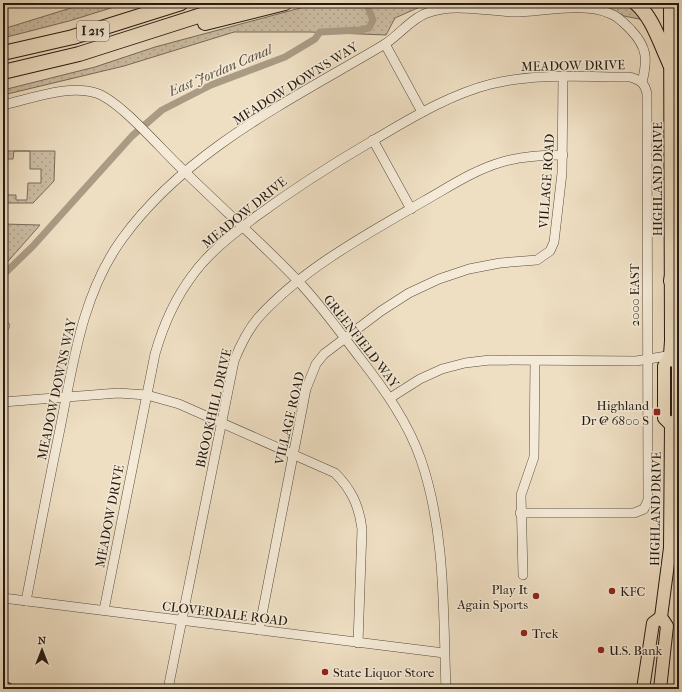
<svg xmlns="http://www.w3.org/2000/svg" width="682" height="692" viewBox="0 0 682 692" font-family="'IM FELL French Canon',serif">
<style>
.grass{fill:url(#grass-dots);stroke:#786c5a}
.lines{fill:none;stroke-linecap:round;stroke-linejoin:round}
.canal{stroke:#aa9b85;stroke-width:7}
.minor-casing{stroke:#574b3c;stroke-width:10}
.major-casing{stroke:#251a10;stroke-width:14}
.highway-casing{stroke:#251a10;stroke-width:16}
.minor{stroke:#f4ead7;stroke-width:9}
.major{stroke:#eedec2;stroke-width:12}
.highway{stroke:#eedec2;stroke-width:14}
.poi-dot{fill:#8f2418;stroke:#f4ead7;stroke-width:1.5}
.labels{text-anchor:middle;stroke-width:3;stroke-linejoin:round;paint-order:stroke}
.shield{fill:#f4ead7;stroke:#63584c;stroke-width:1}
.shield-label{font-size:12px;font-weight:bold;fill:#251a10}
.street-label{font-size:13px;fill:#251a10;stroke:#f4ead7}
.poi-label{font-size:13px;fill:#251a10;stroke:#f4ead7;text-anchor:start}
.water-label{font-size:14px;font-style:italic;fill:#5a4e3f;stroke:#f4ead7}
</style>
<defs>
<pattern id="grass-dots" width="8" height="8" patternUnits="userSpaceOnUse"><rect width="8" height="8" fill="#ccbda4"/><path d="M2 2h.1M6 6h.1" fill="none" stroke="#afa28c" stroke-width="1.8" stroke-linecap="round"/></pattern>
</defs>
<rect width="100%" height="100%" fill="#eedec2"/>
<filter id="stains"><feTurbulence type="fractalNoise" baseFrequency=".005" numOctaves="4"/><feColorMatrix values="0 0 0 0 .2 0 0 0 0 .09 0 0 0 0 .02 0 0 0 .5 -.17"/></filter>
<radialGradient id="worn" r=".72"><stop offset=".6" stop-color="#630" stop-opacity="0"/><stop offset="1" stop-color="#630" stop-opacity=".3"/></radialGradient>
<!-- grass -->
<g class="grass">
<polygon points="87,3 127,3 69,21 3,38 3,29"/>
<polygon points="319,3 568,3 568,5 502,8 463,4 422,6 395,18 386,35 310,32 234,32 124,66 3,95 3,90 95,67 155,47"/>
<path d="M588,3C615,3 626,0 644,20L624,16L610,9Z"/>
<polygon points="3,151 55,151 54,181 33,203 3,203 3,195 16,195 16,200 27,200 28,183 41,183 41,169 30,169 30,151 14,151 13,159 3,159"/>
<polygon points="3,224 40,225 3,267"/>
</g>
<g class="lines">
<!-- canal -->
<polyline class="canal" points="3,275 33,246 132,136 162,110 211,85 285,57 315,39 320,32 360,30 369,28 373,20 366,3"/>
<!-- minor casing -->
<g class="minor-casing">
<g id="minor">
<polyline points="385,44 422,112"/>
<path d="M3,105C30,99 69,84 96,93C119,100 160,148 179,166C218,205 260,241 298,281C320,304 340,332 360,358C384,389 408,422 421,460C446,533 443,613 446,689"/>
<polyline points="373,140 411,209"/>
<polyline points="3,327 5,326"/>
<polyline points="390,398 420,379 442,369 465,363 490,360 636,361 679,354"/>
<path d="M3,402L118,393L147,395L179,404L335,473C351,489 359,505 362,529L358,643"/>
<polyline points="523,575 521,495 534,457 535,361"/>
<polyline points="3,598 444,653"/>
<path d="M26,601C37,544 48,486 60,429C73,364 82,294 122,239C187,149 293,99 385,44C399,35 412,18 427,13C453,3 486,11 514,12C542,12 585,1 611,14C619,17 625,24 631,30C647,47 648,59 642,82"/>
<path d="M104,610L155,354C163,326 174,300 192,276C208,253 232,235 254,218C292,190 331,165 372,141C410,119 448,95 491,84C536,73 584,77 630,77C640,80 645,83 647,94L648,500L644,509L634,513H520"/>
<polyline points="259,630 306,389 316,364 324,354 381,311 409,293 439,279 469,269 500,263 537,260 550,251 554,242 562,173 563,77"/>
<path d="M168,689L234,361C240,346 247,331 258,318C302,269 367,234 424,201C449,187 474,170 502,162C522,156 543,155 563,155"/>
</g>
</g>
<!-- major casing -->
<g class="major-casing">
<g id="major">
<polyline points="670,3 671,341 670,355 664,366 664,418 671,425"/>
<polyline points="3,689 7,689"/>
<polyline points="643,689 653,623 661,617"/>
<polyline points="660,689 667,626 661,617 670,548 671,425 678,418 678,365 670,355"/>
</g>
</g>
<!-- highway casing -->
<g class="highway-casing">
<g id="highway">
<path d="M636,3C653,18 660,43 670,64"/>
<polyline points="205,23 285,3"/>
<polyline points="3,53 73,37 181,3"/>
<polyline points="670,64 679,39"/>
<polyline points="3,72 79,54 239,3"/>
<polyline points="671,281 679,237"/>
</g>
</g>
<!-- minor -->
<use href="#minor" class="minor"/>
<!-- major -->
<use href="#major" class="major"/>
<!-- highway -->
<use href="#highway" class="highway"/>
</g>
<!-- markers -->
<g class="poi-dot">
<rect x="653" y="408" width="8" height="8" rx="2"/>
<circle cx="612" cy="591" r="4"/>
<circle cx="536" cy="596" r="4"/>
<circle cx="524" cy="633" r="4"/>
<circle cx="601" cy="650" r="4"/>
<circle cx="325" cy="672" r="4"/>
</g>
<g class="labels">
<!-- shield labels -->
<rect class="shield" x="77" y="21" width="32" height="20" rx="3"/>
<g class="shield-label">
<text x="93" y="35">I 215</text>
</g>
<!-- street labels -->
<g class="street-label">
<text transform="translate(573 65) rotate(-1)" y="5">MEADOW DRIVE</text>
<text transform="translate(295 83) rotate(-32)" y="5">MEADOW DOWNS WAY</text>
<text transform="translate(657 179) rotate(-90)" y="5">HIGHLAND DRIVE</text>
<text transform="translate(546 181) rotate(-86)" y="5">VILLAGE ROAD</text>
<text transform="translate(244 212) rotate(-39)" y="5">MEADOW DRIVE</text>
<text transform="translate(634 295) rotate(-90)" y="5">2000 EAST</text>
<text transform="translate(362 341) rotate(52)" y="5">GREENFIELD WAY</text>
<text transform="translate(56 389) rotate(-78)" y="5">MEADOW DOWNS WAY</text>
<text transform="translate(213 408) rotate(-77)" y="5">BROOKHILL DRIVE</text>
<text transform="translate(289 418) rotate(-77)" y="5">VILLAGE ROAD</text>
<text transform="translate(655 509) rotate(-89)" y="5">HIGHLAND DRIVE</text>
<text transform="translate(109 516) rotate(-79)" y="5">MEADOW DRIVE</text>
<text transform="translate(225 613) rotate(7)" y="5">CLOVERDALE ROAD</text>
</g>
<!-- poi labels -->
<g class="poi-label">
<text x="649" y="410" text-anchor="end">Highland<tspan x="649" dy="15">Dr @ 6800 S</tspan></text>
<text x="528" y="594" text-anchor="end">Play It<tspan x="528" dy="15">Again Sports</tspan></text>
<text x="620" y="596">KFC</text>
<text x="532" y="638">Trek</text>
<text x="609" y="655">U.S. Bank</text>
<text x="333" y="677">State Liquor Store</text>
</g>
<!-- water labels -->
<g class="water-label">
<text transform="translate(220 70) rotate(-23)" y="5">East Jordan Canal</text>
</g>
</g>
<!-- margin -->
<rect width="682" height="692" fill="none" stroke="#eedec2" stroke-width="16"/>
<rect x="4" y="4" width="674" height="684" fill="none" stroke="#251a10" stroke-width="2"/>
<rect x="8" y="8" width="666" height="676" fill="none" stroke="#251a10"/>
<!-- north arrow -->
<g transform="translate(42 650)" stroke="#f4ead7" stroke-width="3" paint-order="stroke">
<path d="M0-3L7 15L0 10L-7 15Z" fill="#251a10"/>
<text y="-6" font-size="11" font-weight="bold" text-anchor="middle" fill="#251a10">N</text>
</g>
<rect width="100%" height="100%" filter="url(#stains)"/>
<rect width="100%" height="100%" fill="url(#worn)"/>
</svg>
